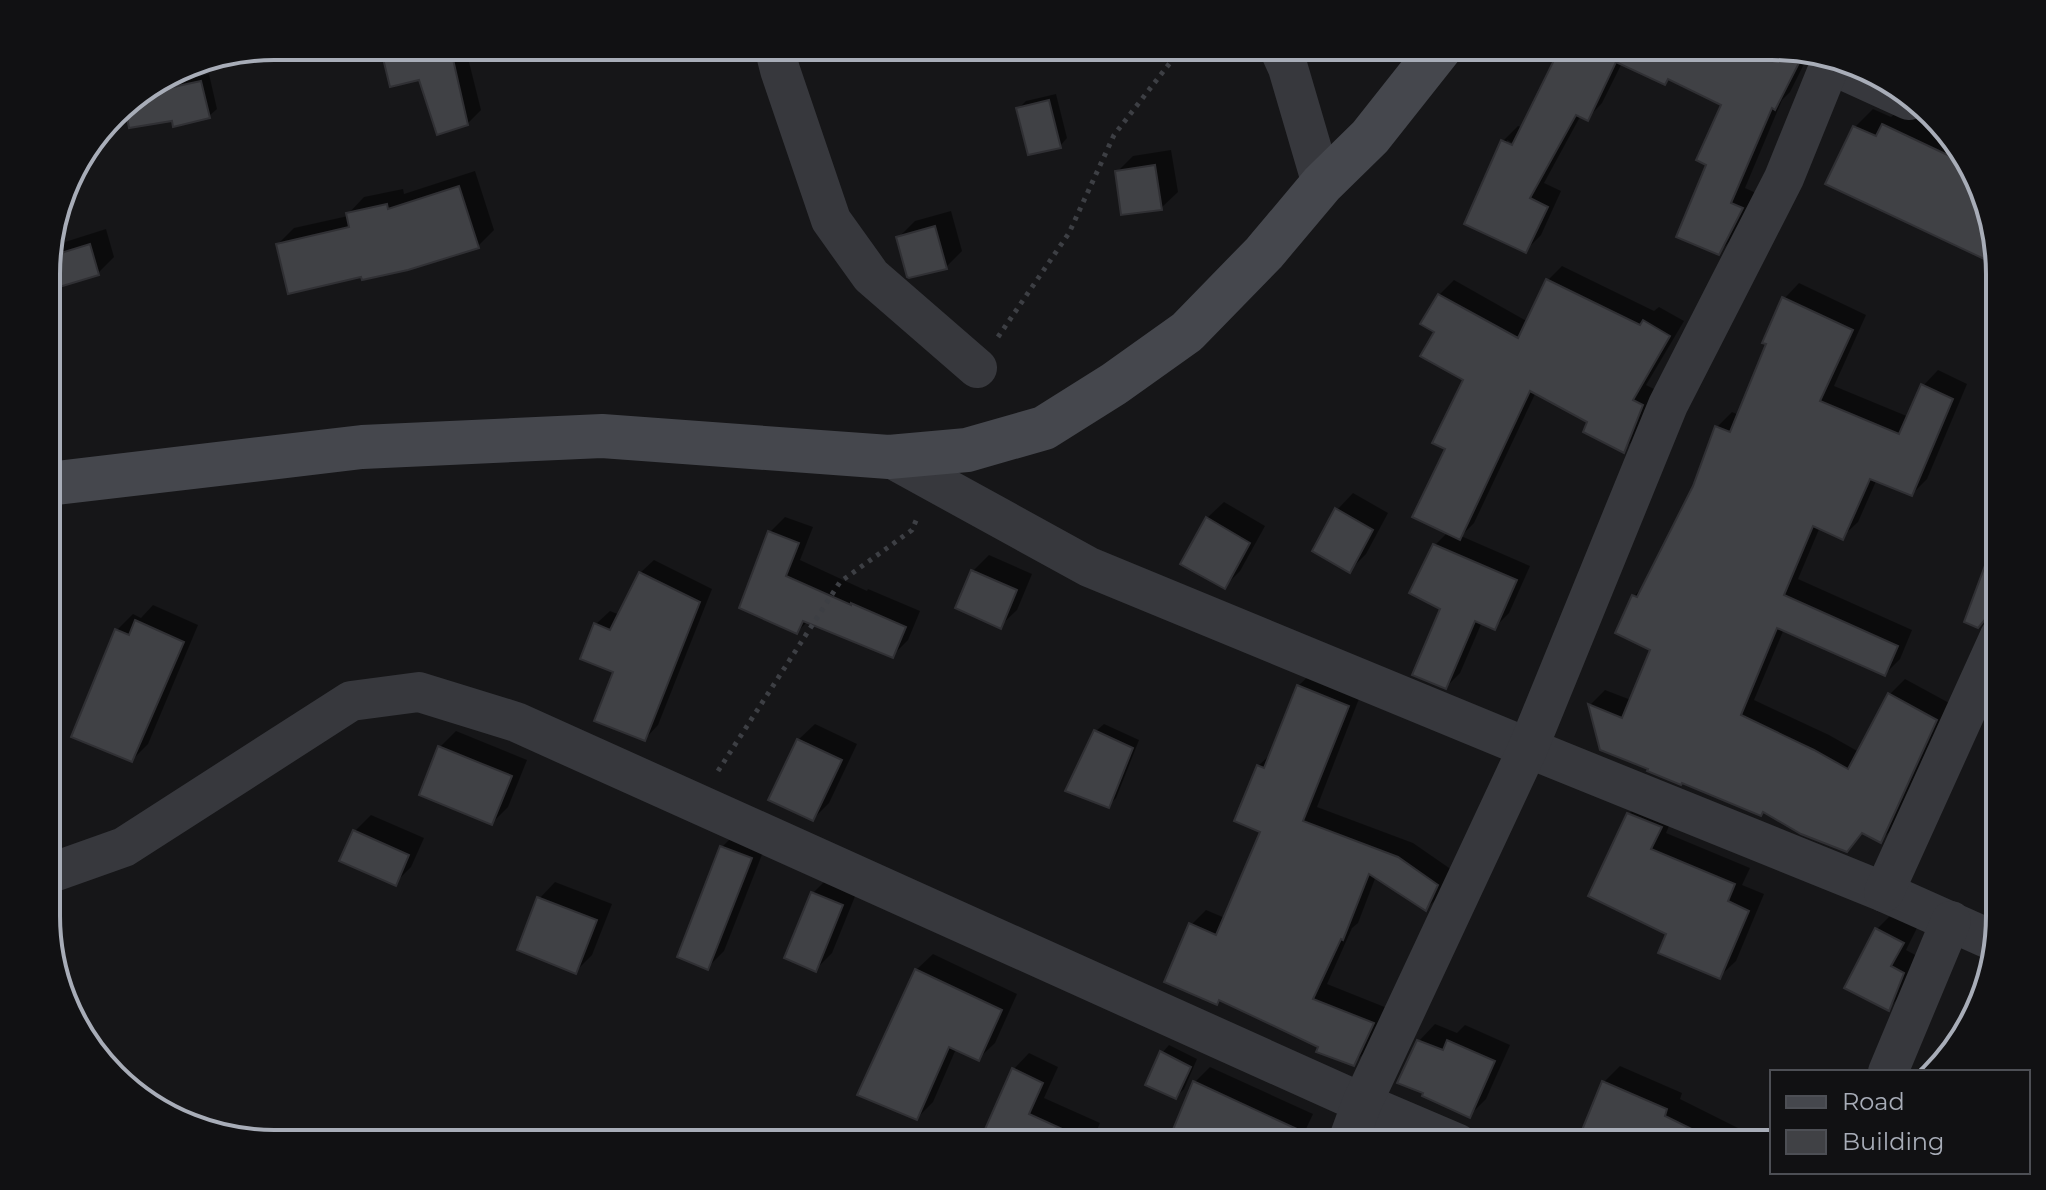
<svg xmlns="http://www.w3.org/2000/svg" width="2046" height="1190" viewBox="0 0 2046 1190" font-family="Montserrat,sans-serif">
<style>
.shadow{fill:#0007;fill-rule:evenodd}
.building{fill:#404145;stroke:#303034;stroke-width:2}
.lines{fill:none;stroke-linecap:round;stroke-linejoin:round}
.path{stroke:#3d3f44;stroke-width:5;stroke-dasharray:4 6;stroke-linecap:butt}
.minor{stroke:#37383d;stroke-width:40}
.secondary{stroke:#45474d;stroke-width:44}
.rim{fill:none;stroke:#a8adb8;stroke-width:4}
</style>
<rect width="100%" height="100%" fill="#161618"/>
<!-- shadow -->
<g class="shadow">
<polygon points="382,46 465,46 481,110 467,124 421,78"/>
<path d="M1569,46H1772L1808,56L1790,92L1782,100L1745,188L1756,193L1733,238L1718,253L1708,164L1723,104L1670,78L1665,82L1622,63L1602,103L1587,119L1581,115L1544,183L1561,191L1541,235L1526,250L1466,223L1503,141L1518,126L1523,128L1559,56ZM1507,140L1522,148L1507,145Z"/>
<polygon points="209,74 217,109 209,116 173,118 126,101 148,87"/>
<polygon points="1056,94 1067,138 1060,146 1018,109 1026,101"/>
<polygon points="1902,107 1929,120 1969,160 1988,222 1985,230 1855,127 1873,109 1891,117"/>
<polygon points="1171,150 1178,192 1161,208 1117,172 1133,156"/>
<polygon points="475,171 494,230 478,246 278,244 294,228 348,216 348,214 364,197 403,189 404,194"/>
<polygon points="951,211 962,251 946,267 898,238 915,221"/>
<polygon points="106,229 114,257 98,273 49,258 65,242"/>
<polygon points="1562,266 1654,311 1659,307 1684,321 1646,385 1656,390 1638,436 1623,450 1590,421 1536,392 1474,523 1461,536 1530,566 1509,613 1495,627 1482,622 1460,673 1446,687 1443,608 1435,545 1448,532 1448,448 1465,379 1436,331 1439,295 1454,280 1528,322 1548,280"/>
<polygon points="1799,283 1866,315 1834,386 1909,417 1923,386 1938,370 1967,384 1927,479 1912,494 1877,479 1858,522 1842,537 1820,527 1798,579 1912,630 1900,659 1885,674 1784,629 1754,700 1829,735 1859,752 1890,694 1905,679 1951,704 1896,825 1881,840 1864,832 1847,850 1764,810 1602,749 1590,705 1605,690 1631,700 1653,648 1634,596 1646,584 1694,486 1717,427 1732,412 1739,415 1784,299"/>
<polygon points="1353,493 1388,513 1366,554 1350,570 1337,510"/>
<polygon points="1224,502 1265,526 1240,571 1224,587 1207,518"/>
<polygon points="785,517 813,527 800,560 867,591 868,589 920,611 908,640 893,655 808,621 797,632 770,532"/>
<polygon points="989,555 1032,574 1017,610 1000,626 973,571"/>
<polygon points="654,560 712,589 658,725 645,739 596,624 610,611 620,615 640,573"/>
<polygon points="153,605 198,625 148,744 132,760 117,630 133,614 141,618"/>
<polygon points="1313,672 1362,691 1317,807 1413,843 1452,870 1441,894 1426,909 1376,876 1358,923 1352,928 1327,984 1387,1008 1368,1049 1353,1064 1321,1046 1221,999 1217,1003 1191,925 1206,910 1225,918 1263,831 1258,766 1272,753 1298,686"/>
<polygon points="815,724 857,744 829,803 813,819 798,740"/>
<polygon points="1104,724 1139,740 1116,798 1108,806 1096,731"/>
<polygon points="456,731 527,760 508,807 492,823 440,747"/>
<polygon points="2000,763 2000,802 1986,796"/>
<polygon points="1645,798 1676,810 1666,833 1750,868 1742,885 1764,894 1736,961 1719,977 1669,933 1629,814"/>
<polygon points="371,815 424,838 411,867 395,883 355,831"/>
<polygon points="738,831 767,842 724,951 708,967 680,956 722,847"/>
<polygon points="829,877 858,889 832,953 816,969 813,893"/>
<polygon points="555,882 612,904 592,955 576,971 539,899"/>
<polygon points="1893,913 1918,926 1906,950 1919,957 1904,992 1888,1009 1877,929"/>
<polygon points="933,954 1017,994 995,1043 978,1059 956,1049 933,1102 917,1118 916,970"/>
<polygon points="1435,1024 1457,1033 1465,1025 1510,1045 1486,1099 1470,1115 1419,1041"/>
<polygon points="1169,1045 1197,1059 1184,1089 1176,1097 1162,1053"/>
<polygon points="1029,1053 1058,1067 1044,1098 1100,1123 1091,1144 1003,1144 1013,1070"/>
<polygon points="1620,1066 1682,1093 1680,1099 1748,1133 1743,1144 1607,1144 1604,1082"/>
<polygon points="1210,1067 1313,1114 1299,1144 1195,1082"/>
</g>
<!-- building -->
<g class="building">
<polygon points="380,46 450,46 468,125 437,135 419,80 390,87"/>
<polygon points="1574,46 1713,46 1741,60 1748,46 1770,46 1800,61 1775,110 1772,108 1731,203 1743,208 1719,255 1676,237 1706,165 1696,160 1721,105 1668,79 1665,85 1616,62 1588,121 1576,115 1530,198 1548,207 1526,253 1464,224 1501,140 1512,145 1557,54 1567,59"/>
<polygon points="201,81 210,118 173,127 172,121 129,128 124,102 136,95"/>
<polygon points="1049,100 1061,148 1028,155 1016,108"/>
<polygon points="1882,124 1971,166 1999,259 1999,266 1825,184 1853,126 1876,136"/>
<polygon points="1155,165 1162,210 1121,215 1115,171"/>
<polygon points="459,186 479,248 408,270 362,280 361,277 288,294 276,244 349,227 346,213 387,204 388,209"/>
<polygon points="935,226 947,269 909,278 907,277 896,237"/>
<polygon points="90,244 99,275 56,288 48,257"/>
<polygon points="1546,279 1640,325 1643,320 1670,336 1633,400 1643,405 1624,453 1583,432 1587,422 1530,391 1460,540 1412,517 1445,449 1432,443 1463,380 1420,356 1434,332 1420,324 1438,294 1518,338"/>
<polygon points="1782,297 1853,330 1820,401 1899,434 1921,384 1953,399 1912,496 1870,479 1843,540 1813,526 1784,595 1898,646 1885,676 1777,628 1741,715 1814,750 1848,769 1888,693 1937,720 1881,843 1862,833 1847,852 1801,834 1763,812 1761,816 1682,783 1681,785 1647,771 1648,769 1600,750 1588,704 1622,718 1650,650 1615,633 1632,595 1637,597 1693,486 1715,426 1730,432 1766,344 1762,343"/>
<polygon points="1335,508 1373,530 1350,573 1312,551"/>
<polygon points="1206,517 1250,543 1225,589 1180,564"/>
<polygon points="768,531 799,543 786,576 851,605 851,603 906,627 893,658 803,621 797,634 739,608"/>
<polygon points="1996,536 2000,536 2000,613 1987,617 1978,628 1964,622"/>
<polygon points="1433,544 1517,580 1495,630 1475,621 1446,689 1412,675 1440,609 1409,593"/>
<polygon points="971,570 1017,590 1001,629 955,608"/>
<polygon points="639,572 700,602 645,741 594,721 613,672 580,659 594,623 610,630"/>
<polygon points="135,620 184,642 132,762 71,737 115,629 129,635"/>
<polygon points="1297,685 1349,706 1303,821 1398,857 1438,885 1426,911 1369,874 1343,940 1341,939 1313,999 1374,1023 1354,1066 1316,1052 1318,1047 1219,1000 1217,1005 1164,982 1189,923 1216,935 1260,832 1234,821 1257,765 1264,768"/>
<polygon points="1094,730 1133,748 1109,808 1065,791"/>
<polygon points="797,739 842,760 813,821 768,800"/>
<polygon points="438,746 512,776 492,825 419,795"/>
<polygon points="1627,813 1662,827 1651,849 1735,884 1728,901 1749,911 1720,979 1658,953 1666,934 1588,896"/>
<polygon points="353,830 409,855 396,886 339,861"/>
<polygon points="720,846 752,858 708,970 677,957"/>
<polygon points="811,892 843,905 816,972 784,958"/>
<polygon points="537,897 597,920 576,974 517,950"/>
<polygon points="1875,928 1904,943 1891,966 1904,973 1889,1011 1844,988"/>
<polygon points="915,969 1002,1010 979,1061 949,1047 917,1120 857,1095"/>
<polygon points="1417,1040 1443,1050 1447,1040 1495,1061 1470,1118 1422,1096 1423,1093 1397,1083"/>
<polygon points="1160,1051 1191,1067 1176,1099 1145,1085"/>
<polygon points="1012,1068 1043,1083 1029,1114 1095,1144 998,1144 982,1136"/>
<polygon points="1193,1081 1325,1142 1325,1144 1167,1144"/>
<polygon points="1602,1081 1667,1109 1665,1116 1722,1144 1601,1144 1580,1135"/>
</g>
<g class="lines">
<!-- path -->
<g class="path">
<polyline points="998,337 1069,233 1114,135 1183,46"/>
<polyline points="718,771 840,582 912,530 918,516"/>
</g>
<!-- minor -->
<g class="minor">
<polyline points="774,46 780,70 831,220 871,276 977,368"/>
<polyline points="1278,46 1288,68 1322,184"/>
<polyline points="1830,64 1909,100"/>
<polyline points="889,457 1089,567 1528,748 1884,892 1996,942"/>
<polyline points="48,874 124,847 351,701 419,692 516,722 1362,1103 1458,1144"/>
<polyline points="1884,892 2000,636"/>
<polyline points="1888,1072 1951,921"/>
<polyline points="1347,1144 1362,1103 1528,748 1668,405 1784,178 1831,62"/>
</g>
<!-- secondary -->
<polyline class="secondary" points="48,484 362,447 602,436 889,457 967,450 1044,428 1114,384 1187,332 1264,253 1322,184 1370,137 1442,46"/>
</g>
<!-- crop -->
<path d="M0 0H2046V1190H0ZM274 60H1772A214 214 0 0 1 1986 274V916A214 214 0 0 1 1772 1130H274A214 214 0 0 1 60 916V274A214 214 0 0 1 274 60Z" fill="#111113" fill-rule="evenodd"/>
<path class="rim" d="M274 60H1772A214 214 0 0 1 1986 274V916A214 214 0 0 1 1772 1130H274A214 214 0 0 1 60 916V274A214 214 0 0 1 274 60Z"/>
<!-- legend -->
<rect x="1770" y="1070" width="260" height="104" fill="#111113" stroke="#4d4f55" stroke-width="2"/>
<rect x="1786" y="1096" width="40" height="12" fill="#45474d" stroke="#4d4f55" stroke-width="2"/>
<text x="1842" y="1110" font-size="24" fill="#a8adb8">Road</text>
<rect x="1786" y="1130" width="40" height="24" fill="#404145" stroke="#4d4f55" stroke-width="2"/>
<text x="1842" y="1150" font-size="24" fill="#a8adb8">Building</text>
</svg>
